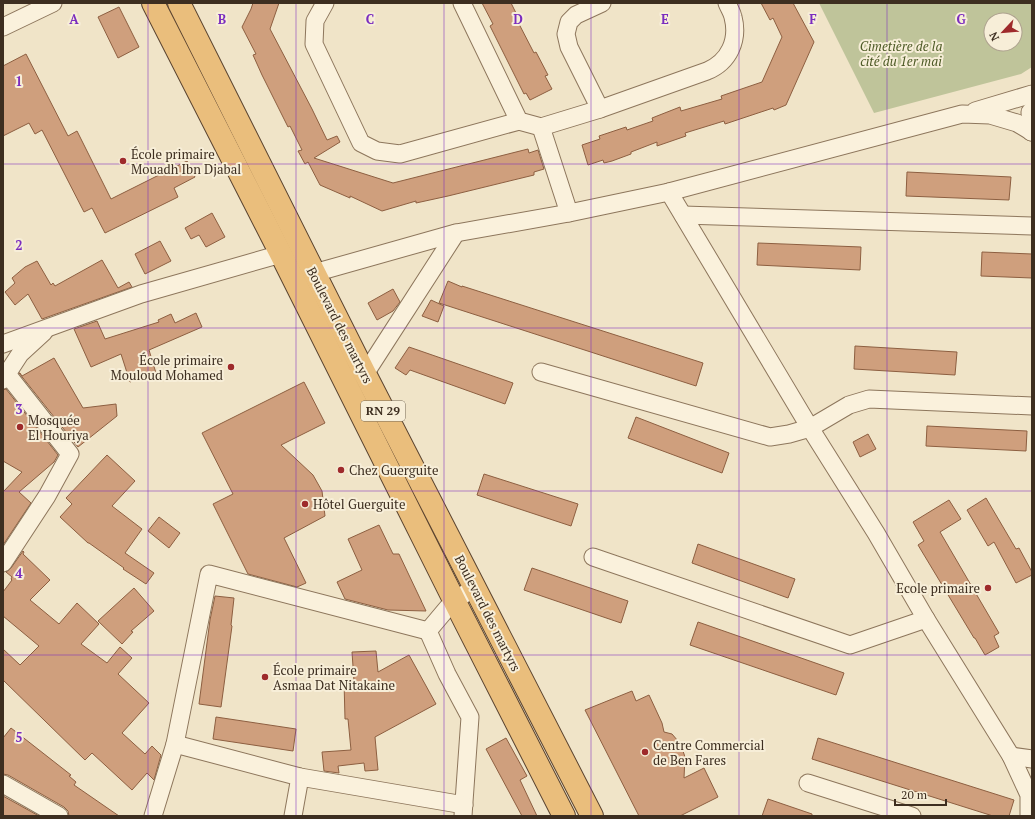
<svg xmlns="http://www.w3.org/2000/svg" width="1035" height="819" viewBox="0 0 1035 819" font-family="'PT Serif',serif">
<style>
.cemetery{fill:#bfc49a;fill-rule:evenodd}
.building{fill:#cf9f7d;stroke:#8d5f41}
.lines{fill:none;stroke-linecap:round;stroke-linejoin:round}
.minor-casing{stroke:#8d765c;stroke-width:19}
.trunk-casing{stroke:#5b4430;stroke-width:24}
.minor{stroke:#faf1dc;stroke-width:17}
.trunk{stroke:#eabe7c;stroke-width:22}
.grid{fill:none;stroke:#7b2cbf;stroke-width:1;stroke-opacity:0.55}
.poi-dot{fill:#9e2a2b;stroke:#f7eed8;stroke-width:1.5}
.labels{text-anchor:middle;stroke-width:4;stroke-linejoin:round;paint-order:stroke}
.shield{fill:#f7eed8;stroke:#756857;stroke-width:1}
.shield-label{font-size:12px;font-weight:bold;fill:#3d2e20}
.park-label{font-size:13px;font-style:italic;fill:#4d5a26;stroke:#f7eed8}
.poi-label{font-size:13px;fill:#3d2e20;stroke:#f7eed8;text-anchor:start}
.street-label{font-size:13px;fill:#3d2e20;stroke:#f7eed8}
.grid-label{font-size:13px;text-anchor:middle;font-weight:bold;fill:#7b2cbf;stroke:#f7eed8;stroke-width:4;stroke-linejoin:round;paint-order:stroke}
</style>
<rect width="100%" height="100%" fill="#f0e4c8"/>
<!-- cemetery -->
<path class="cemetery" d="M819,3H1032V67L1021,74L874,113ZM991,20H1015V44H991Z"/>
<!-- building -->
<g class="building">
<polygon points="253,3 279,3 270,29 312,109 327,140 337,136 340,142 314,158 393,183 528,149 529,153 538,150 544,169 534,172 534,175 448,196 416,203 416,201 382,211 350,196 350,198 320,185 308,162 305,164 298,151 302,150 290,126 288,127 262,75 253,55 256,54 242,27 251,9"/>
<polygon points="482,3 511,3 520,21 518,22 534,53 536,52 548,75 545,76 552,89 530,100 526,93 524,94 490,26 493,24"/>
<polygon points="761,3 793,3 814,42 786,105 774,110 773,108 725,124 724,121 685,133 686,136 657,146 657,142 631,152 631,154 612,161 604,163 603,160 588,165 582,145 600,139 599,136 626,127 627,130 653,121 652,118 680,107 681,111 722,99 721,96 762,82 782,37 773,18 770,20"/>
<polygon points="119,7 139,47 118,58 98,17"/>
<polygon points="26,54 68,136 77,131 111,199 187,161 195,177 174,188 178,197 105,233 92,208 84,212 42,130 35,134 29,123 3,136 3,66"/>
<polygon points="907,172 1011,177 1009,200 906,196"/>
<polygon points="212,213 225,237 206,247 199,235 191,239 185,228"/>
<polygon points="160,241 171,261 145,274 135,254"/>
<polygon points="758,243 861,247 860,270 757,265"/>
<polygon points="982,252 1032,254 1032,278 981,276"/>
<polygon points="102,260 118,288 129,282 132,287 42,319 28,294 15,305 5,292 15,283 12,278 25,267 37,261 51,285 53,283 55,286"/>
<polygon points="448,281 462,287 462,286 703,363 696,386 439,303"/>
<polygon points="393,289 400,302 393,311 377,320 368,303"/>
<polygon points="431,300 444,306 438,322 422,316"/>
<polygon points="196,313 202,327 149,350 156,373 130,382 121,354 91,367 74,329 97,321 105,339 159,322 158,320 171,314 175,323"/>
<polygon points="855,346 957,352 955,375 854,369"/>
<polygon points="409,347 513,383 505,404 410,370 406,375 395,368"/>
<polygon points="54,358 83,408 116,404 117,416 78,447 19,373 20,373 22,376"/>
<polygon points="304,382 325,423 281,445 313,475 322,491 325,516 284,538 306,583 297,587 248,574 213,504 233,494 202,433"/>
<polygon points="6,389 58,455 54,462 19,492 31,503 3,545 3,492 22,472 3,461 3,390"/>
<polygon points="636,417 729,453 722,473 628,438"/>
<polygon points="927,426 1027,431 1026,451 926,446"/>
<polygon points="868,434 876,449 860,457 853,442"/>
<polygon points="107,455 135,481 112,506 142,529 125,553 154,573 146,584 123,569 124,568 89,543 88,543 60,517 72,504 66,498"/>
<polygon points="484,474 578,504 571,526 477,495"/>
<polygon points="986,498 1016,549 1019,548 1032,572 1032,575 1016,583 994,542 988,546 967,510"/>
<polygon points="949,500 961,519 940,532 999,633 994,636 999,647 985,655 975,638 974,638 918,545 924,541 913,522"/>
<polygon points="159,517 180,533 169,548 148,531"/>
<polygon points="379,525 393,554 399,554 426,611 388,610 345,599 337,582 362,570 348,539"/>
<polygon points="698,544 795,579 788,598 692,563"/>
<polygon points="23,551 24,552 23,554 50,580 30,600 59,624 77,603 99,624 81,644 107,663 120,647 132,658 118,674 149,703 122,733 145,754 152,746 161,755 154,780 147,773 132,790 92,753 85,760 3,680 3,649 20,665 39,646 3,616 3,592 12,580 11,579 12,577 6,572 11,568"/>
<polygon points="532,568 628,601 621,623 524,590"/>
<polygon points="134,588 154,611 131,631 133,632 122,644 98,621"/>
<polygon points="215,596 234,598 231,625 232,626 221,707 199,704 210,620"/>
<polygon points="698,622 844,673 836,695 690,645"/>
<polygon points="376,651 378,672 409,655 436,704 375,737 378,770 365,771 364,763 338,766 339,773 324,771 322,752 351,750 348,719 345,719 344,681 354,681 352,652"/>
<polygon points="632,691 636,701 649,695 662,723 664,732 672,734 678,741 682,748 685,757 684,778 704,768 718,797 680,816 639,816 585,710"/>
<polygon points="216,717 296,729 293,751 213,739"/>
<polygon points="11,728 71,775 69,776 76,782 74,785 119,816 69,816 68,811 64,807 8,775 3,774 3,738"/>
<polygon points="506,738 527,776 520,780 537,816 522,816 486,749"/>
<polygon points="818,738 1014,800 1009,816 993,816 812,759"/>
<polygon points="3,796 39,816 3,816"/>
<polygon points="768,799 812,814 812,816 762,816"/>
</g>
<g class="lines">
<!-- minor casing -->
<g class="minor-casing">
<g id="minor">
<polyline points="325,3 315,21 314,44 361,143 377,151 400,154 519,121"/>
<path d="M462,3L519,121L541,127L600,109L707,71C729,62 739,40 733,17C732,12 729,8 727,3"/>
<polyline points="3,27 53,3"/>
<polyline points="600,109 569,47 566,34 569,22 576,15 602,3"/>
<polyline points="975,111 1032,94"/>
<polyline points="541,127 569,213"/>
<polyline points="1031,132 1030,112 1032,110"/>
<polyline points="669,192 810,428 876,533 926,619 1011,756 1029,795 1029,816"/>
<polyline points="683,215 1032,226"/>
<polyline points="314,273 456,233 569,213 669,192 962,114 990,115 1017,123 1032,132"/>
<polyline points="3,344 141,294 281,254"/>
<polyline points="541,372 770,437 789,434 810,428 849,405 869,399 1032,406"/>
<polyline points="365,374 456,233"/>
<polyline points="3,380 20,354 44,332"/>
<polyline points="593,557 850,645 926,619"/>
<polyline points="3,563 47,496 70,454 7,374"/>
<polyline points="428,631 447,674 470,717 463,816"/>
<polyline points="428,631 454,600 475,588"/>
<polyline points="175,744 300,777 464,805"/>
<polyline points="1011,756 1032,759"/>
<polyline points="808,783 912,816"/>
<polyline points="3,784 59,816"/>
<polyline points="153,816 175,744 209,574 428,631"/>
<polyline points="293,816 300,777"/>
</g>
</g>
<!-- trunk casing -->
<g class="trunk-casing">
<g id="trunk">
<polyline points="153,3 281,254 454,600 564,816"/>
<polyline points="179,3 365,374 592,816"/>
</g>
</g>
<!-- minor -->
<use href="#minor" class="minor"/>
<!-- trunk -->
<use href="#trunk" class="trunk"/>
</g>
<!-- grid -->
<path class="grid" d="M148,3V816M296,3V816M444,3V816M591,3V816M739,3V816M887,3V816M3,164H1032M3,328H1032M3,491H1032M3,655H1032"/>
<!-- markers -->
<g class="poi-dot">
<circle cx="123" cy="161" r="4"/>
<circle cx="231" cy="367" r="4"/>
<circle cx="20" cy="427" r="4"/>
<circle cx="341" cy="470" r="4"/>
<circle cx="305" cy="504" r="4"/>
<circle cx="988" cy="588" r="4"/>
<circle cx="265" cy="677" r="4"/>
<circle cx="645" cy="752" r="4"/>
</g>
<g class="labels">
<!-- shield labels -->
<rect class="shield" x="361" y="401" width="44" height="20" rx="3"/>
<g class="shield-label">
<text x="383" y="415">RN 29</text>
</g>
<!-- park labels -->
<g class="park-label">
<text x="901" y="51">Cimetière de la<tspan x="901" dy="15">cité du 1er mai</tspan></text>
</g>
<!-- poi labels -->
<g class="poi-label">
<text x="131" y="159">École primaire<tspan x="131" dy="15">Mouadh Ibn Djabal</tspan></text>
<text x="223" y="365" text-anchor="end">École primaire<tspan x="223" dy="15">Mouloud Mohamed</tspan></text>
<text x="28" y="425">Mosquée<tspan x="28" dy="15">El Houriya</tspan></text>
<text x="349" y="475">Chez Guerguite</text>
<text x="313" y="509">Hôtel Guerguite</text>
<text x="980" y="593" text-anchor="end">Ecole primaire</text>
<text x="273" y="675">École primaire<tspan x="273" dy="15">Asmaa Dat Nitakaine</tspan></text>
<text x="653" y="750">Centre Commercial<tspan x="653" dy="15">de Ben Fares</tspan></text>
</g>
<!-- street labels -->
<g class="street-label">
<text transform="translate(340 325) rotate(63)" y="5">Boulevard des martyrs</text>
<text transform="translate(488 613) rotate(63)" y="5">Boulevard des martyrs</text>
</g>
</g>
<g class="grid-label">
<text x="74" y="24">A</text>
<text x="222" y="24">B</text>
<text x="370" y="24">C</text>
<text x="518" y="24">D</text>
<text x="665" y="24">E</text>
<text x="813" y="24">F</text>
<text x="961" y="24">G</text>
<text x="19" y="86">1</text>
<text x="19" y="250">2</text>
<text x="19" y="414">3</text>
<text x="19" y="578">4</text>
<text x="19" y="742">5</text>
</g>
<!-- border -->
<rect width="1035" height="819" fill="none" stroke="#3d2e20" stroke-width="8"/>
<!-- north arrow -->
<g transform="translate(1003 32) rotate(244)"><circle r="19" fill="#f7eed8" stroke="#ada18e"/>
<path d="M0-3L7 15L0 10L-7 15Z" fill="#9e2a2b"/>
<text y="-6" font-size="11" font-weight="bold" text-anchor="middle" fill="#3d2e20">N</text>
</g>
<!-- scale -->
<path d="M895 799v6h51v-6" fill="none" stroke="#3d2e20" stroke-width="2"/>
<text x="901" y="799" font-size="12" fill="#3d2e20" stroke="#f7eed8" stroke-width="3" paint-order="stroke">20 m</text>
</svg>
